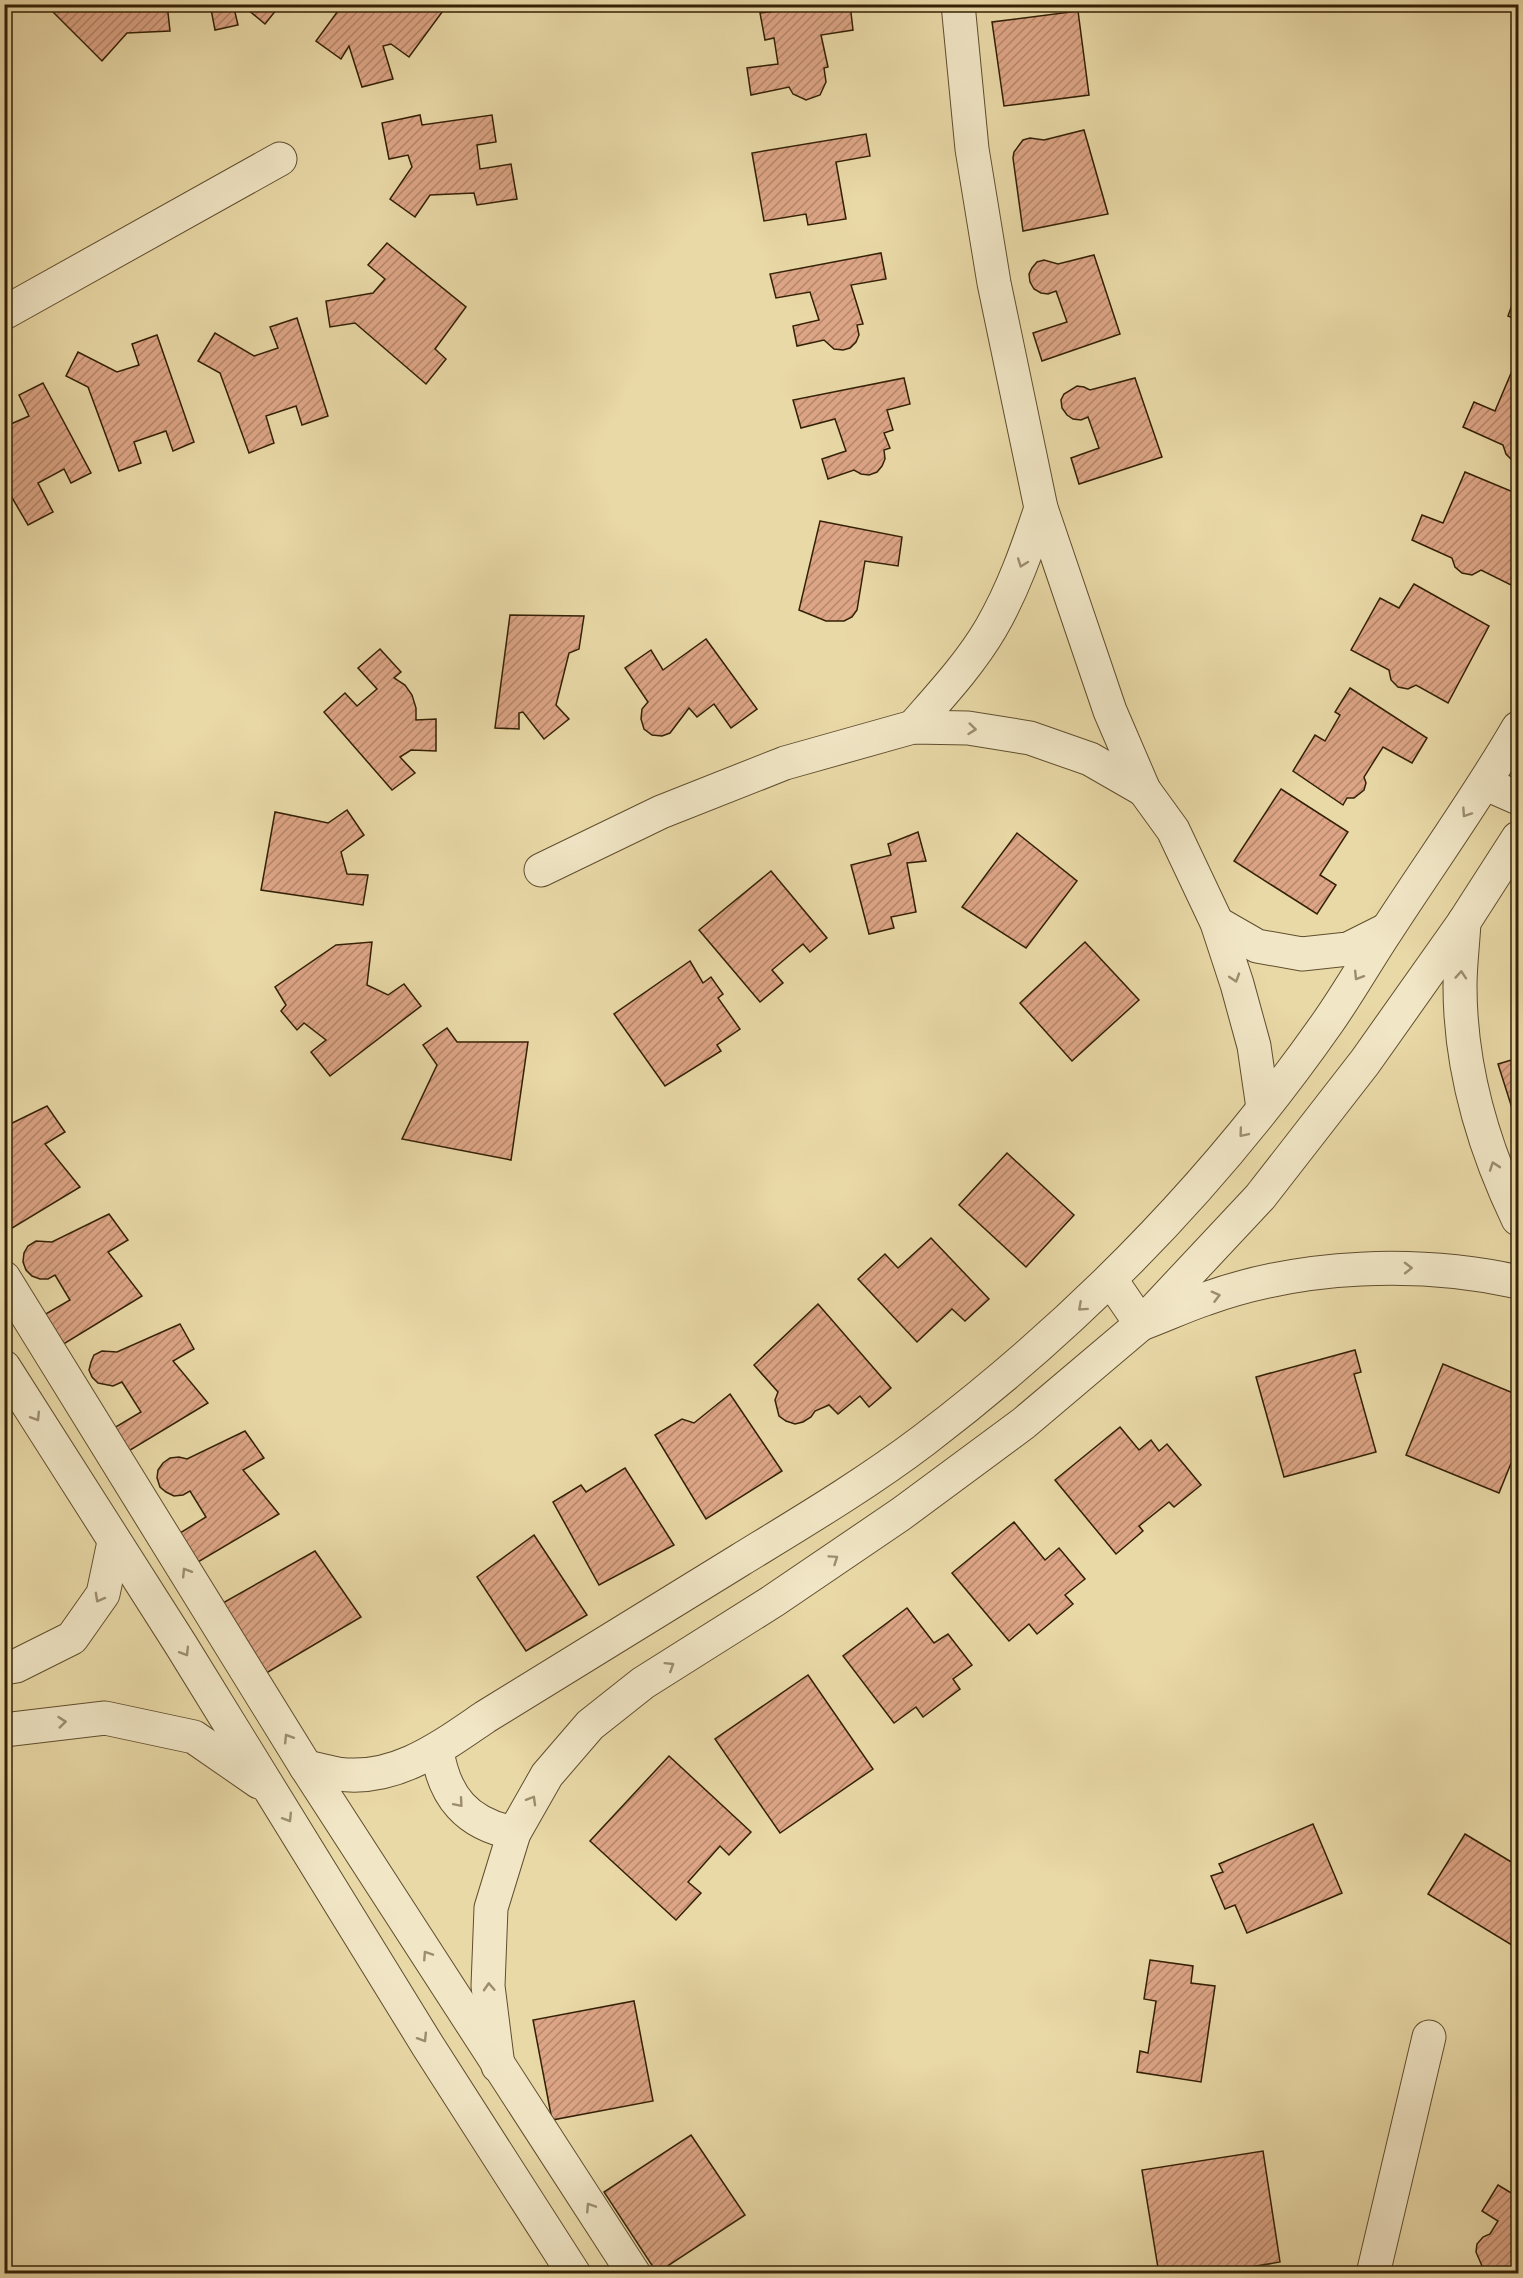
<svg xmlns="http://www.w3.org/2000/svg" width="1523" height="2278" viewBox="0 0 1523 2278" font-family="'IM FELL Double Pica',serif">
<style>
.building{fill:url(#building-hatch);stroke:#332005;stroke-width:1.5}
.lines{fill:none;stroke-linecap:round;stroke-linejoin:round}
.street-casing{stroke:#604e2e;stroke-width:35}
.street{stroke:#f1e6c6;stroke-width:33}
.oneway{stroke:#9c8d6f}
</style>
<defs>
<pattern id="building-hatch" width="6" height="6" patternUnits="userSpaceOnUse" patternTransform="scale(1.5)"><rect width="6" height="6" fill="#dda586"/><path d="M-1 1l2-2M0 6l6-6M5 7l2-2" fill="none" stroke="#b4866c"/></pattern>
</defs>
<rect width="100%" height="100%" fill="#e9d9a7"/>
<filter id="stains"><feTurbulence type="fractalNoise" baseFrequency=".00333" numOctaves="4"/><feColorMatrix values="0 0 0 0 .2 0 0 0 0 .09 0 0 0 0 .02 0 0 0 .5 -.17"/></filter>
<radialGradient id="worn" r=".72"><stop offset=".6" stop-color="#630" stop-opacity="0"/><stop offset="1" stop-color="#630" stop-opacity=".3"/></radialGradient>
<!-- building -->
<g class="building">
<polygon points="56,4 167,4 170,31 127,33 102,61 51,10"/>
<polygon points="210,4 233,4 238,25 215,30"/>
<polygon points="241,4 281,4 265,24"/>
<polygon points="343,4 448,4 409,57 391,44 383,46 393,79 362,87 349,46 341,59 316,41"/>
<polygon points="837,4 850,4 853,30 821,35 828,67 824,68 826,82 820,95 806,100 793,94 789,87 751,95 747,68 778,64 774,38 765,40 760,13"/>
<polygon points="1078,11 1089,95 1004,106 992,22"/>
<polygon points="420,115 422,125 492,115 496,142 477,145 480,169 511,164 517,199 477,205 474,193 430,195 415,217 390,199 412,167 408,155 389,159 382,123"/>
<polygon points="1084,130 1108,214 1023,231 1013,158 1014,152 1023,140 1030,138 1044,140"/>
<polygon points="866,134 870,156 836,162 846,219 808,225 806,214 764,221 752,153"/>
<polygon points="387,243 466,307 435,349 446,359 426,384 355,323 330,327 326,301 373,293 385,279 368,265"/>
<polygon points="881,253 886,279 851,285 863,324 857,325 859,335 856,342 850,348 843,350 834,349 824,340 797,346 793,326 819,320 810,292 776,298 770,274"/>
<polygon points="1094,255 1120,334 1042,361 1033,333 1067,322 1056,291 1048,294 1041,293 1034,289 1030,282 1029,274 1032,268 1037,262 1044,260 1058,264"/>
<polygon points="1517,291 1518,292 1518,320 1508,316"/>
<polygon points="297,318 328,416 302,425 296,406 266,416 274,443 249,453 220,373 198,361 215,333 254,356 278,348 270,327"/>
<polygon points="157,335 194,442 173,451 166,431 134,442 141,463 119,471 88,387 66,376 78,352 117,372 139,365 132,344"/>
<polygon points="1517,359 1518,360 1518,462 1513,461 1506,454 1503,445 1463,427 1474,402 1495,411"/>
<polygon points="904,378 910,404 887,410 893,430 884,433 890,448 884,450 885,459 882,466 877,472 869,475 861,474 854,470 828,479 822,459 846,451 835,419 801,428 793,400"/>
<polygon points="1135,378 1162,457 1079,484 1071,458 1099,448 1088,417 1081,420 1073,419 1067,415 1062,408 1061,400 1064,394 1077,386 1084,387 1090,390"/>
<polygon points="43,383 91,473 71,483 64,469 38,483 53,512 28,525 4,484 4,427 29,416 19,395"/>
<polygon points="1465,472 1518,494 1518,572 1513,586 1481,570 1472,575 1462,573 1455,567 1452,558 1412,540 1422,515 1443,523"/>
<polygon points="820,521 902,537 898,566 865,561 857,610 852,617 844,621 826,621 799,610"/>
<polygon points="1414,584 1489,626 1448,703 1416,685 1408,689 1398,687 1391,680 1389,670 1351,650 1380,598 1399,608"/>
<polygon points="510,615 584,616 579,649 569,653 556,705 569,719 544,739 523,712 519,713 519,729 495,728"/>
<polygon points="706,639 757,709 731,728 714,704 697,717 689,708 670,733 662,736 652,735 644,729 641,719 642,709 648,702 625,668 651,650 663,670"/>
<polygon points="380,649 401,672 394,678 405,685 412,695 416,708 416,720 436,719 436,751 411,750 400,757 415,773 392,790 324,712 345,693 357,706 377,689 358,668"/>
<polygon points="1350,688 1427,738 1412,763 1383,747 1364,777 1366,783 1364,790 1354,798 1347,798 1343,805 1293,771 1315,735 1325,741 1340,715 1335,712"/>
<polygon points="1281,789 1348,832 1320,875 1336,885 1317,914 1234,861"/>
<polygon points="347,810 364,835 341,852 347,874 368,875 363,905 261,890 275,812 328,823"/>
<polygon points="918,832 926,861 907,863 916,912 891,917 894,928 869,934 851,865 891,855 888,844"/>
<polygon points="1017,833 1077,881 1026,948 962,907"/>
<polygon points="771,871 827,938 810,952 803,944 772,970 783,983 760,1002 699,930"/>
<polygon points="372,942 367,985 388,995 404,984 421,1006 330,1076 311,1052 326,1040 304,1023 297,1030 281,1011 286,1005 275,987 336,945"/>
<polygon points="1085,942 1139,1000 1072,1061 1020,1003"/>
<polygon points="690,961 703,983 711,977 723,994 718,998 740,1029 717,1045 721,1051 665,1086 614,1014"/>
<polygon points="447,1028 457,1042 528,1042 511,1160 402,1139 437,1065 423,1045"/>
<polygon points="1518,1058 1518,1127 1498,1064"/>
<polygon points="47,1106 65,1132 45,1144 80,1187 4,1233 4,1193 8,1191 4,1185 4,1127"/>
<polygon points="1007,1153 1074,1215 1026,1267 959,1205"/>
<polygon points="109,1214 128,1240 108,1252 142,1296 62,1345 44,1315 70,1300 55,1275 48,1279 40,1279 32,1276 26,1270 23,1262 24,1253 28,1246 36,1241 52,1242"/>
<polygon points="931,1238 989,1299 965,1321 952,1309 917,1342 858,1279 885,1254 898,1268"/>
<polygon points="818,1304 891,1388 869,1407 860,1396 838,1414 829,1405 815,1411 811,1417 803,1422 795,1424 786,1421 779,1416 775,1400 778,1392 754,1365"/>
<polygon points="180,1324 194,1349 173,1361 208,1403 127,1452 114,1428 141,1412 122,1382 113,1386 98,1383 92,1377 89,1370 91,1362 94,1355 102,1351 117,1352"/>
<polygon points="1355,1350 1361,1372 1354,1374 1376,1452 1284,1477 1256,1377"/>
<polygon points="1443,1364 1518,1395 1518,1446 1499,1493 1406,1455"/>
<polygon points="730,1394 782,1471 706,1519 655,1435 682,1419 694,1423"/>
<polygon points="1120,1427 1139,1450 1151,1440 1159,1451 1167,1444 1201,1485 1174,1507 1169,1502 1139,1526 1143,1531 1116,1554 1055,1480"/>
<polygon points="245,1431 264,1458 243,1470 279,1514 198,1562 180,1533 206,1517 190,1491 183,1495 174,1496 166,1492 160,1487 157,1478 158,1470 163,1463 170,1458 179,1457 187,1459"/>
<polygon points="625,1468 674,1545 599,1585 553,1502 581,1485 586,1492"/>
<polygon points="1014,1522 1045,1560 1059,1548 1085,1579 1065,1595 1073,1604 1037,1634 1029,1624 1009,1641 952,1573"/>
<polygon points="534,1535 587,1615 526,1651 477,1577"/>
<polygon points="315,1551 361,1617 263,1675 221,1604"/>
<polygon points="907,1608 934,1643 948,1634 972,1665 953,1679 960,1689 923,1717 916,1707 894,1723 843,1656"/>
<polygon points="808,1675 873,1769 780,1833 715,1739"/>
<polygon points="669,1756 751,1832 729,1855 720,1846 688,1882 701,1893 676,1920 590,1841"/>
<polygon points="1313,1824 1342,1893 1247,1933 1235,1905 1225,1909 1211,1876 1223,1872 1219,1864"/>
<polygon points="1465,1834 1518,1866 1518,1942 1515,1947 1428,1894"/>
<polygon points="1150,1960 1193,1966 1191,1983 1215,1986 1201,2082 1137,2072 1140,2051 1148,2053 1156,2001 1144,1999"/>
<polygon points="634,2001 653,2101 552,2120 533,2020"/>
<polygon points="691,2135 745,2215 657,2273 604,2192"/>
<polygon points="1263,2151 1280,2262 1210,2274 1159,2274 1142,2170"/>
<polygon points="1498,2185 1518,2197 1518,2274 1509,2274 1482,2266 1476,2252 1477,2244 1483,2237 1490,2234 1498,2221 1482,2211"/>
</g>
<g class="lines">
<!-- street casing -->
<g class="street-casing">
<g id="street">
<polyline points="958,4 972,149 994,283 1041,508 1110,711 1144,790 1173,830 1217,923 1237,984 1254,1046 1263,1108"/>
<polyline points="4,313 280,159"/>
<path d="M913,727C940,696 970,664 991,628C1013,590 1027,550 1041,508"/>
<polyline points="1486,784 1518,798"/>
<polyline points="541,870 661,812 785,763 913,727 968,728 1030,738 1090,759 1144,790"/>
<path d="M1464,922C1463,943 1460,965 1460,986C1460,1068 1483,1146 1518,1219"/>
<polyline points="1217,923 1257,946 1302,954 1348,949 1386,930"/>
<polyline points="4,1278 306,1767 634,2274"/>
<path d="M1111,1280L1141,1324C1163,1316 1184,1306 1205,1299C1302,1264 1419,1260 1518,1282"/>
<polyline points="4,1367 181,1645 428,2046 574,2274"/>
<polyline points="4,1668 16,1666 72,1638 103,1594 114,1542"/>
<polyline points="4,1730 105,1718 194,1737 259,1782"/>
<path d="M437,1750C444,1797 467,1824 514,1833"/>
<path d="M306,1767C317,1769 327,1772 338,1774C395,1782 441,1747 485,1717C570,1665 655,1612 740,1560C802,1522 866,1484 924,1440C1079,1322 1216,1182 1328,1022C1349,992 1367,960 1387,930C1431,862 1478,797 1518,728"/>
<polyline points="498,2066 488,1986 491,1908 514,1833 547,1775 590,1725 643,1683 773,1601 901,1514 1024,1423 1141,1324 1260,1197 1365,1062 1464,922 1518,838"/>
<polyline points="1373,2274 1429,2037"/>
</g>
</g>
<!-- street -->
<use href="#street" class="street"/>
</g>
<!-- one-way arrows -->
<defs><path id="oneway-chevron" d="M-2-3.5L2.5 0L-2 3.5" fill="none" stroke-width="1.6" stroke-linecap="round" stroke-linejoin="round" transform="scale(1.5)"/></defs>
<g class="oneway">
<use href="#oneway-chevron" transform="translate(1022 563) rotate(110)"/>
<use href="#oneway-chevron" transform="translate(972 729) rotate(6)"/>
<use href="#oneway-chevron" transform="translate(1466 813) rotate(124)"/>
<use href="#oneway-chevron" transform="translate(1461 975) rotate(-86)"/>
<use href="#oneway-chevron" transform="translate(1358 976) rotate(122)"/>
<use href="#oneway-chevron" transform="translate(1235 978) rotate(72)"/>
<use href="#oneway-chevron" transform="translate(1243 1133) rotate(130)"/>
<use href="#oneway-chevron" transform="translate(1494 1166) rotate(-109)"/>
<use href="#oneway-chevron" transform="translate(1408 1268) rotate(-1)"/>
<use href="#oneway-chevron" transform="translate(1216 1296) rotate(-15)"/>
<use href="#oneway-chevron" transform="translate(1082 1307) rotate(138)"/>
<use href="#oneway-chevron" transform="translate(36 1417) rotate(58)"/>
<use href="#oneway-chevron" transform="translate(834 1559) rotate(-34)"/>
<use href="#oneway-chevron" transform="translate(186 1572) rotate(-122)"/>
<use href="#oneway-chevron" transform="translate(99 1598) rotate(119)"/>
<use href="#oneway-chevron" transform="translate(185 1652) rotate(58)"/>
<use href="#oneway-chevron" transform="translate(670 1666) rotate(-32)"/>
<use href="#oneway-chevron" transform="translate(62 1722) rotate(-6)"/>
<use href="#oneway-chevron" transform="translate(288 1738) rotate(-122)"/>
<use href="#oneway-chevron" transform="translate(532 1800) rotate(-60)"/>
<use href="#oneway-chevron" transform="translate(459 1803) rotate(49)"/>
<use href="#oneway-chevron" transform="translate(288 1818) rotate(58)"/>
<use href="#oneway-chevron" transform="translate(427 1955) rotate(-123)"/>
<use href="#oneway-chevron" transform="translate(489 1987) rotate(-93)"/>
<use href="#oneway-chevron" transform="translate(423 2038) rotate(58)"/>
<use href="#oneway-chevron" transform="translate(590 2207) rotate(-123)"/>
</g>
<!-- margin -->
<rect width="1523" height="2278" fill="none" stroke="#e9d9a7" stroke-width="24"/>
<rect x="6" y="6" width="1511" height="2266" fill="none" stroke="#332005" stroke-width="3"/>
<rect x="12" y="12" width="1499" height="2254" fill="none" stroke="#332005" stroke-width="1.5"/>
<rect width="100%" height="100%" filter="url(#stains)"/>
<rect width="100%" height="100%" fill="url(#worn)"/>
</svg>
